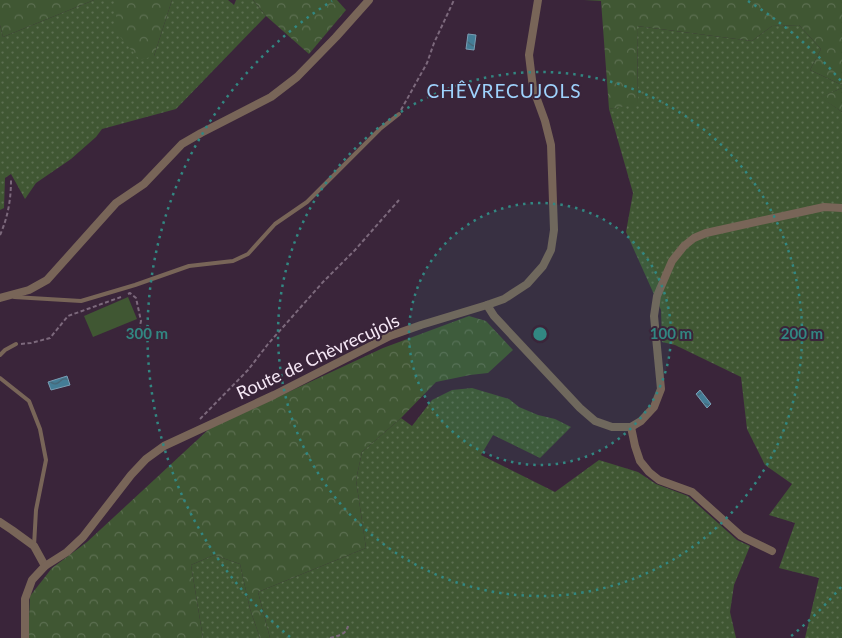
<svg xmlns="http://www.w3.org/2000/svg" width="842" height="638" viewBox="0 0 842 638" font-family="Lato,sans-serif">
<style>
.grass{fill:url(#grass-dots)}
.forest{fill:url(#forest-crowns)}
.park{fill:#405733}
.water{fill:url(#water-waves);stroke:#799db3}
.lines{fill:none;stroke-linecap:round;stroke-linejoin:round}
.path{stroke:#7c697c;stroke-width:2;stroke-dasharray:4 2.5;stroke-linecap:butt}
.lane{stroke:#786558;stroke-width:4}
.street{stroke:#786558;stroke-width:8}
.ring{fill:none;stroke:#328782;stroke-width:2.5;stroke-dasharray:2.5 5}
.labels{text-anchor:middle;stroke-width:4;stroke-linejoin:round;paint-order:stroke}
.street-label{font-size:18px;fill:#f6e8f6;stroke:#3a253a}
.neighbourhood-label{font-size:19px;letter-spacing:1px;fill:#9ed2fc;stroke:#3a253a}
.centre{fill:#328782;stroke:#3a253a;stroke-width:2.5}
.ring-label{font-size:15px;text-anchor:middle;font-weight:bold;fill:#328782;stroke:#3a253a;stroke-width:4;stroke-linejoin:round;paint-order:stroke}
</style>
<defs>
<pattern id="grass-dots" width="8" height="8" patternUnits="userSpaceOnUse" patternTransform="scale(1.25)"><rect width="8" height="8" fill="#405733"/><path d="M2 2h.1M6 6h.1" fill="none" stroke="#5c6f51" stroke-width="1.8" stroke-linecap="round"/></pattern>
<pattern id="forest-crowns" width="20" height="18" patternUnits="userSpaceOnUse" patternTransform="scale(1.25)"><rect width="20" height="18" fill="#405733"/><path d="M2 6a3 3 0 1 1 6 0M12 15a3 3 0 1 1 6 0" fill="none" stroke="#5c6f51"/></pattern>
<pattern id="water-waves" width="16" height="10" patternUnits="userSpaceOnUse" patternTransform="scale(1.25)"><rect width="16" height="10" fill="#447d96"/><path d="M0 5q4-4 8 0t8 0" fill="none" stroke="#476474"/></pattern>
</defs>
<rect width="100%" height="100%" fill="#3a253a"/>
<!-- grass -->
<g class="grass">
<polygon points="94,0 116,0 117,32 154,56 172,0 228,0 234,5 236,0 253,0 266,16 176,109 102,129 96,137 71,159 36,183 25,199 11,174 5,178 4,208 0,210 0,25 3,37"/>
<polygon points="799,25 821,49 810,70 842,85 842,88 821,97 842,112 842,638 805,638 819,578 779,568 795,523 769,515 792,484 765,465 747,429 741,377 675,345 662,342 661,310 626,232 633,193 609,109 638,103 637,26 752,41 772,26"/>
<polygon points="472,388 509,399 519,407 538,415 555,419 571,427 540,458 493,435 481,455 555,492 599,460 638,472 656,484 688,496 737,540 750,546 734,585 730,612 736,638 270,638 258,592 366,548 356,480 362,452 401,418 412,426 432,400 452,390"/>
<polygon points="214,555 240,564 250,609 260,638 203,638 191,565"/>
</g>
<!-- forest -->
<g class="forest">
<polygon points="0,0 94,0 3,37 0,25"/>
<polygon points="116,0 172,0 154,56 140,60 116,32"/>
<polygon points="253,0 337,0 346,10 309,54 266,16"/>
<polygon points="584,0 842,0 842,85 810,70 821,49 799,25 772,26 752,41 637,26 638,104 609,109 601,1"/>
<polygon points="842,88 842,112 820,97"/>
<polygon points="469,316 486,321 513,350 488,373 470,375 436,382 401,418 362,452 356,480 366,548 258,592 270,638 260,638 250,609 240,564 214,555 191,565 203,638 28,638 30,596 52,568 87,542 209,429 383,348"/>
</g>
<!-- park -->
<polygon class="park" points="128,297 137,319 93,337 84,316"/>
<!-- water -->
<g class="water">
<polygon points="468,34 476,35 474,50 466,49"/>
<polygon points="67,376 70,385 51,390 48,382"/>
<polygon points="700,390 711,404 707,408 696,394"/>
</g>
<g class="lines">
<!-- path -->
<g class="path">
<polyline points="401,110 427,63 434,43 454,0"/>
<path d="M0,235C8,217 11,199 11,180"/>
<polyline points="128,294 130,293 136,298 141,321 139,330"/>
<polyline points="21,344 31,343 50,338 68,316 121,297"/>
<polyline points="200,419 248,370 268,344 323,282 355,250 399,200"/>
<path d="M330,638C337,636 346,635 348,626"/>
</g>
<!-- lane -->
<g class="lane">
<polyline points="14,297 81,301 135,285 189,266 233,261 248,254 275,224 307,202 380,129 399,114"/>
<polyline points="0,355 5,350 16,344"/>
<polyline points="0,378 29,401 40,429 46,460 36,510 34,546"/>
</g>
<!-- street -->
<g class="street">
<polyline points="0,298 29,290 47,280 116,203 144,184 182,144 201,133 271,97 297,77 336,37 369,0"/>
<polyline points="487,305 494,316 521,345 580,408 595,421 612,427 631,427 641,421 654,407 661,389 654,316 657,296 672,261 684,246 694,238 706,233 824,207 842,208"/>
<polyline points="631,427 635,446 640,461 649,472 659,480 692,492 741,536 772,551"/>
<polyline points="0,522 12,530 34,546 45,566"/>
<polyline points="25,638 25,599 32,580 45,566 67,552 83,537 131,475 146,459 164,446 274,395 390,336 421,325 487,305 504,299 527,284 543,266 551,250 554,230 551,145 545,121 533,88 529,55 538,0"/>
</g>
</g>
<!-- distance rings -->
<circle cx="540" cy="334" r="131" fill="#328782" fill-opacity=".12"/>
<g class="ring">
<circle cx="540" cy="334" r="131"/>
<circle cx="540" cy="334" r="262"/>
<path d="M841 587A393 393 0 0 1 790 637M290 637A393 393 0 0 1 332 1M748 1A393 393 0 0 1 841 81"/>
</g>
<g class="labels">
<!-- street labels -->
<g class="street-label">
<text transform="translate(318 357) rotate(-25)" y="6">Route de Chèvrecujols</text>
</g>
<!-- neighbourhood labels -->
<g class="neighbourhood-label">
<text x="504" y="98">CHÊVRECUJOLS</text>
</g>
</g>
<circle cx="540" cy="334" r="8" class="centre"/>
<g class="ring-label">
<text x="671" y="339">100 m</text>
<text x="802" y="339">200 m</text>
<text x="147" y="339">300 m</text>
</g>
</svg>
